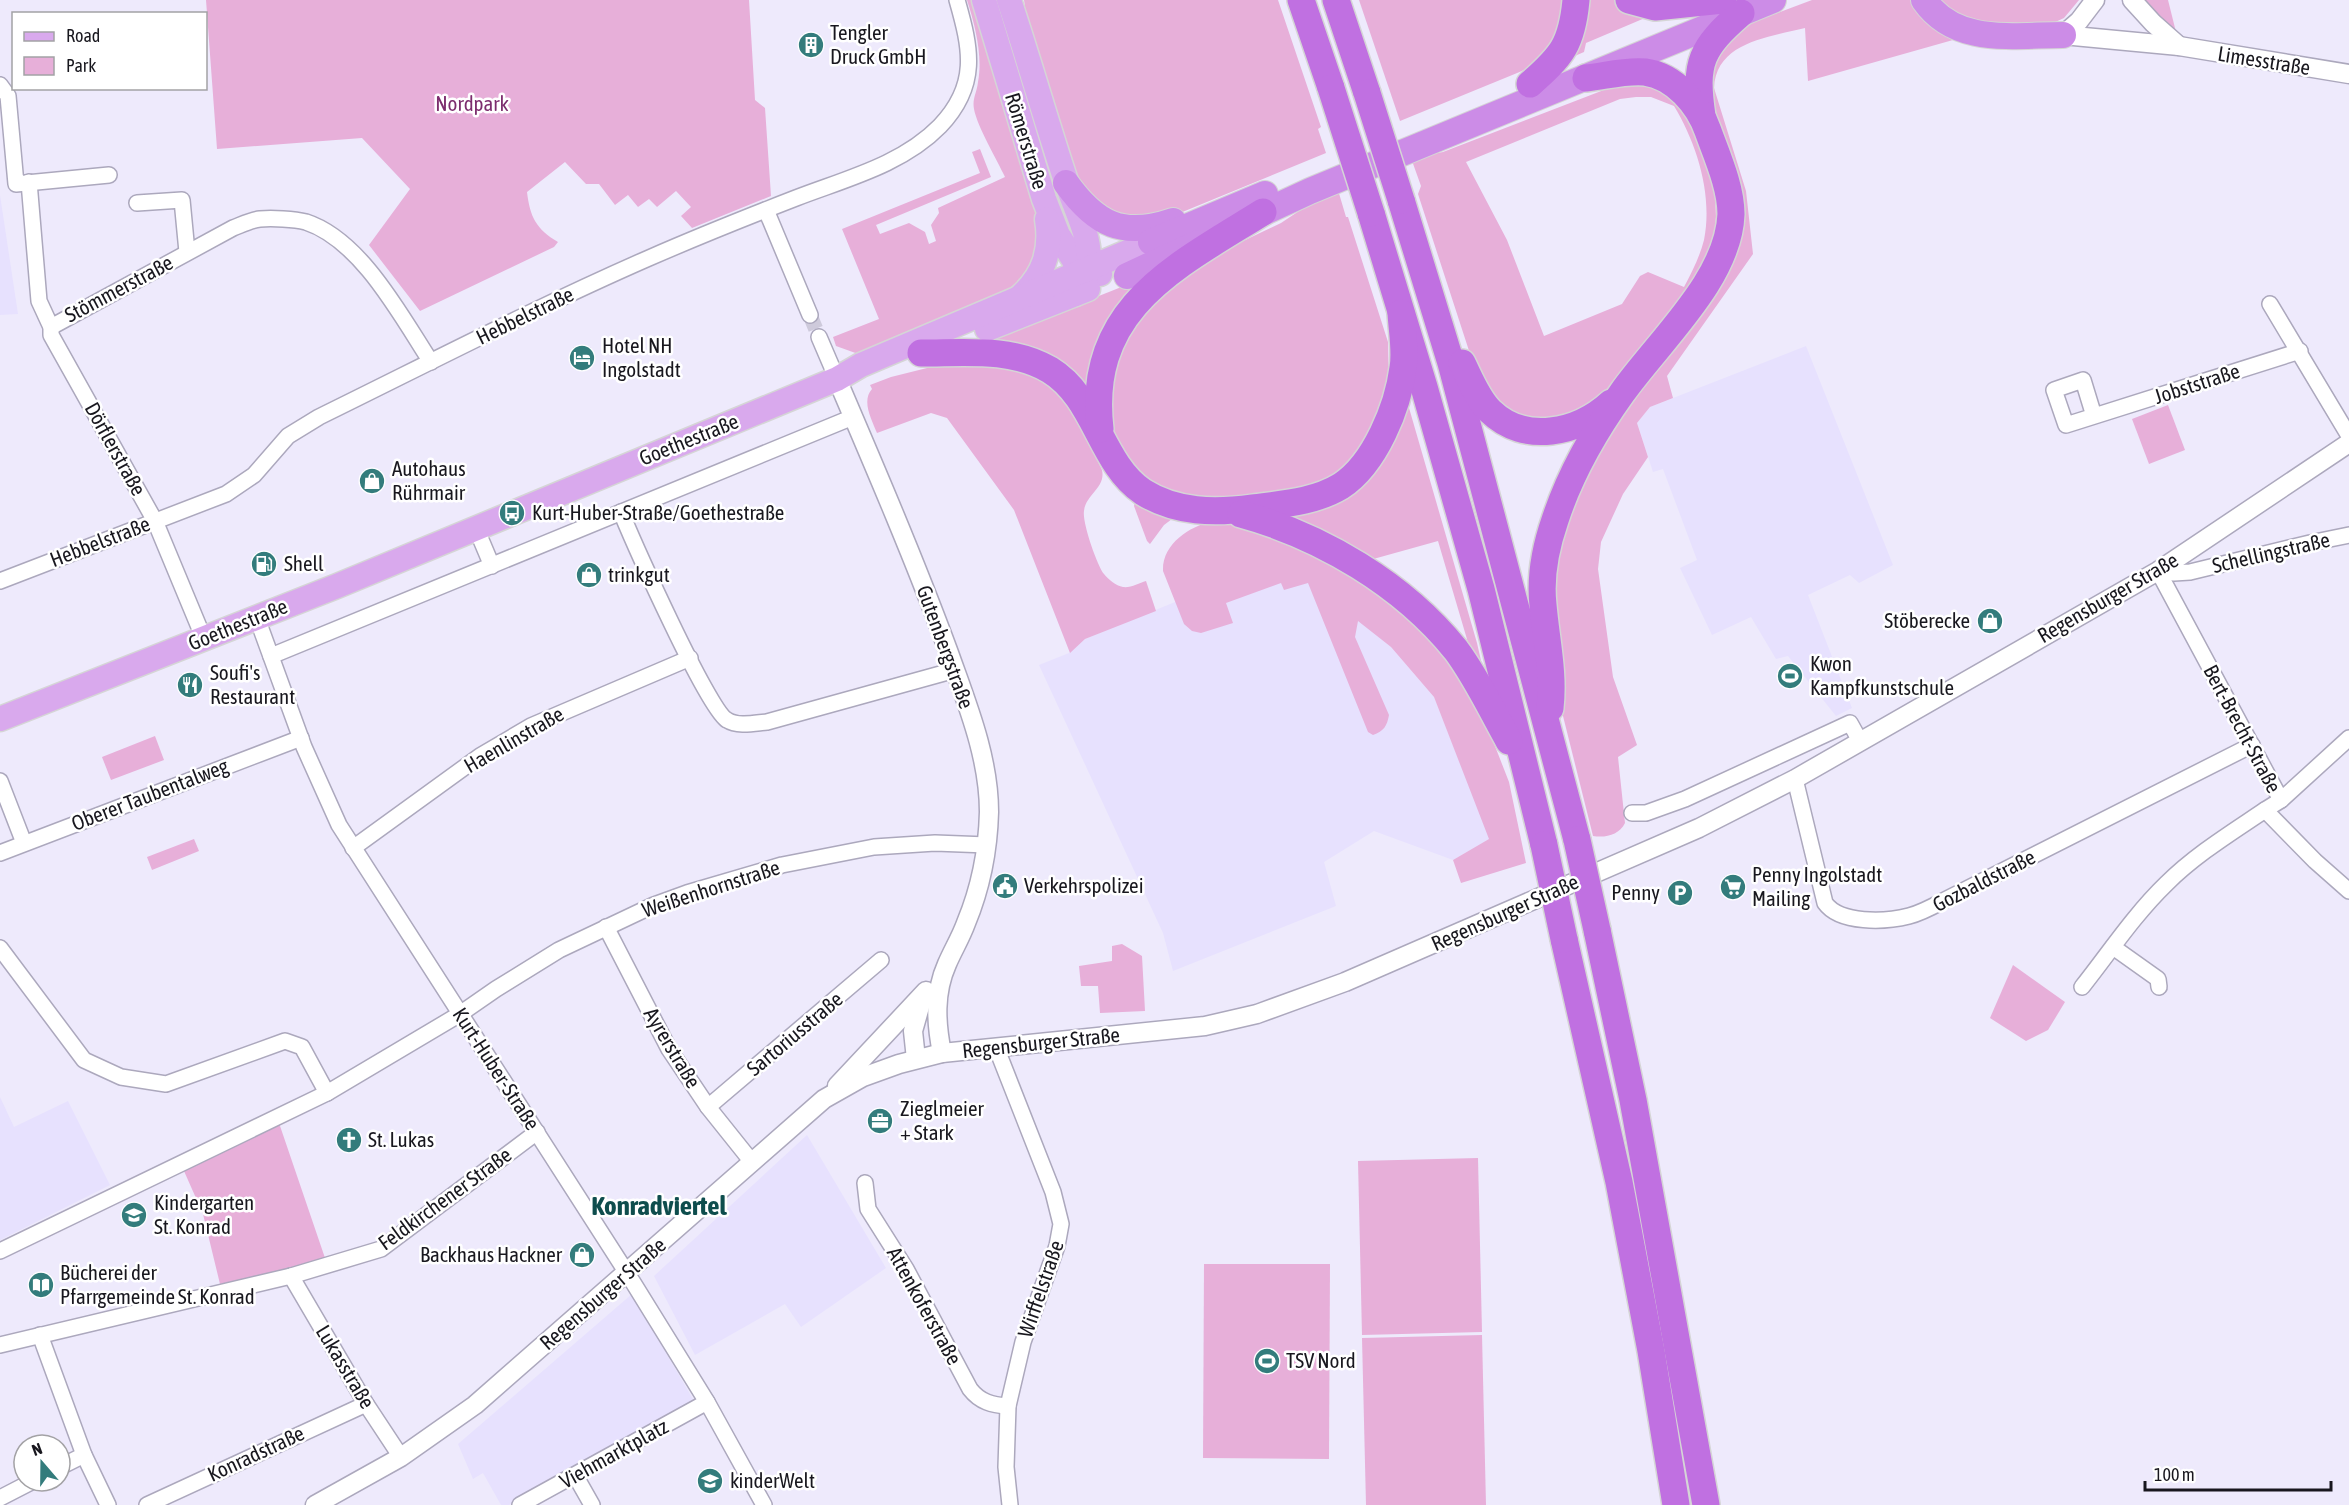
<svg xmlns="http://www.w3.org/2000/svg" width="2349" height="1505" viewBox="0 0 2349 1505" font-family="'Asap Condensed',sans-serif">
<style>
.built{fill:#e7e1fe}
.green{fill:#e7afd9;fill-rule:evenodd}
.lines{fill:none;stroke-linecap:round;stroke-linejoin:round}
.minor-tunnel{stroke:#cecadb;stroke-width:15;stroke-dasharray:15 8;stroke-linecap:butt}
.minor-casing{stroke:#aca8bd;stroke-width:18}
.tertiary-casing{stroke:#aca8bd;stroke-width:21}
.primary-casing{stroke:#d5d5d6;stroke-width:27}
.trunk-casing{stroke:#d5d5d6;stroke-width:28}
.motorway-casing{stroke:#d5d5d6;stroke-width:30}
.minor{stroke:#fff;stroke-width:15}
.tertiary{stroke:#fff;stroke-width:18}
.primary{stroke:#d9a9ed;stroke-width:24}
.trunk{stroke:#cc8ce7;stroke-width:26}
.motorway{stroke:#c070e1;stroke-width:27}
.motorway-bridge-casing{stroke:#d5d5d6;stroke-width:30;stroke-linecap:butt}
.motorway-bridge{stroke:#c070e1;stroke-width:27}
.labels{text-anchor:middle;stroke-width:5;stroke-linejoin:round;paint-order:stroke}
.poi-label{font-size:21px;fill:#18171e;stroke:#fff;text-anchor:start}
.street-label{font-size:21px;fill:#18171e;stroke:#fff}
.park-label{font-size:21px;fill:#7c2d6e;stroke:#fff}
.district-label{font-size:27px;font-weight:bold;fill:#0e4d4d;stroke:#fff}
</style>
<rect width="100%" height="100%" fill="#eeeafc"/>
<!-- built -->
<g class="built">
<polygon points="0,195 18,314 0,315"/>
<polygon points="1806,346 1893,565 1859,583 1850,575 1808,595 1852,708 1836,716 1788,656 1776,659 1751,617 1712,635 1680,568 1697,560 1663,469 1653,472 1637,423 1650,407"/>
<polygon points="1304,575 1391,647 1434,697 1490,839 1453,860 1374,831 1324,862 1336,906 1173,971 1163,933 1039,665 1069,653 1085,639 1175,602"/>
<polygon points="0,1097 14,1127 68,1101 110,1185 0,1240"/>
<polygon points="807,1135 886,1268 801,1327 785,1304 695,1355 654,1276"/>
<polygon points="632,1294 694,1401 509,1505 501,1505 483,1473 473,1479 458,1444"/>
</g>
<!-- green -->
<g class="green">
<path d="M206,0H749L755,100L765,108L771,196L692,228L681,216L691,207L676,191L657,207L649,199L638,207L628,195L615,205L599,184H586L565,162L527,192C530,217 536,229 558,242L554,247L420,311L369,245L410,189L362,138L217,149Z"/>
<path d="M967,0H976L1042,234L1023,284L861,355L836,346L833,337L879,319L842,229L980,173L972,152L980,149L991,177L876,225L880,234L909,223L925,232L929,244L936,241L931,225L939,213L938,208L1005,177C997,160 977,126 974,109C972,99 977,92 978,82C983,56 975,25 967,0Z"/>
<polygon points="992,0 999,0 1078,237 1069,239"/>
<polygon points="1024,0 1278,0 1321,127 1318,129 1326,153 1180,213 1115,218 1074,180 1027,21"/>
<polygon points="1359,0 1568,0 1568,9 1548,54 1522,71 1400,121"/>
<polygon points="1582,0 1615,0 1652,15 1586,43 1584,52 1561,62"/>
<path d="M1812,0H1914L1933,27L1953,40L1808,81L1805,28C1769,37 1716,42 1714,88L1746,191L1753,254L1667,376L1673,398L1650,407L1637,423L1648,457L1623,494L1601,542L1598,569L1613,677L1637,745L1618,757L1625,823C1619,835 1606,838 1593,836L1562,712L1549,581L1575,481L1733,248L1704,96L1705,63L1748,24Z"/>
<polygon points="1937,0 2079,0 2064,18 2051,24 1965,21"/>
<polygon points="2142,0 2168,0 2177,36"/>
<path d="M1622,83L1657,84L1682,104L1709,170L1715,194L1716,217L1714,237L1696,281L1615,388L1556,424L1501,410L1473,363L1418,194L1421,186L1411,158L1443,152ZM1636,97H1651L1674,106C1697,144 1713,195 1704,240C1700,256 1692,272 1684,287L1648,272L1640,276L1622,304L1544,336L1507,240L1466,162L1620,99Z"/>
<polygon points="1338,190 1346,217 1348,217 1388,342 1389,389 1375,433 1336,480 1252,501 1182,496 1148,482 1133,469 1115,440 1105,409 1126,325 1201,261 1281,223 1314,201"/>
<polygon points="1149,276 1091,396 981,343"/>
<path d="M1010,361L1063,390L1102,470C1106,488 1086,494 1084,511C1082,522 1097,565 1104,574C1108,579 1116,586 1123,587C1131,588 1139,583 1146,581L1156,611L1085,639L1070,653L1014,510L947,418L931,413L877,433C872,420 861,401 872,389L870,385L891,377L943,364Z"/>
<polygon points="1405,394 1477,643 1489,696 1469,646 1438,541 1359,563 1264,513 1326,499"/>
<polygon points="2168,405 2185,450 2149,464 2132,419"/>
<polygon points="1135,501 1172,519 1164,525 1150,544 1147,541 1134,506"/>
<path d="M1212,521L1243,523L1300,546L1398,605L1432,641L1460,677L1486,723L1509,782L1526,863L1461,883L1453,860L1489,839L1434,697L1391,647L1358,621L1355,637L1389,715C1387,726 1384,731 1373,735L1368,732L1308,583L1284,590L1281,583L1226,603L1233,623L1201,633L1192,631L1184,624L1163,571C1162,544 1189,527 1212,521Z"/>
<polygon points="155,736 164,760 111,780 102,757"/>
<polygon points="194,839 199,851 152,870 147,857"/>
<polygon points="1122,944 1142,956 1145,1011 1100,1013 1098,986 1081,986 1079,966 1112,961 1112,946"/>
<polygon points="2013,965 2065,1002 2048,1030 2026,1041 1990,1018"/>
<polygon points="279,1123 325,1258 289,1269 220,1284 203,1214 184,1171"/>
<polygon points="1478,1158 1482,1332 1362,1335 1358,1161"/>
<polygon points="1204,1264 1330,1264 1329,1459 1203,1458"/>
<polygon points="1482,1335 1486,1505 1366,1505 1362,1338"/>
</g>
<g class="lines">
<!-- minor-tunnel -->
<polyline class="minor-tunnel" points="810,315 819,337"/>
<!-- minor casing -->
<g class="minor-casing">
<g id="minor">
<polyline points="0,85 8,96 16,184 109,175"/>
<polyline points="29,182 39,301 51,327 51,335 155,521 204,639"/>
<polyline points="137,203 182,200 187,252"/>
<polyline points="766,210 810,315"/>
<polyline points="2270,304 2349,436"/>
<path d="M51,327L233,228C241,225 251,220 260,219C272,218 294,219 306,222C361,240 401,316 431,362"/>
<polyline points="819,337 837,379"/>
<polyline points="2094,416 2083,380 2054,390 2066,425 2300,351"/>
<path d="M621,512C633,541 708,710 727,720C738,727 755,723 767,722L955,670"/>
<polyline points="476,528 492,566"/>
<polyline points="2158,571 2281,800 2265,810 2315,861 2349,891"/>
<polyline points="2158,571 2174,573 2190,572 2310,543 2349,535"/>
<path d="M0,581L226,494L254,475L288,436L319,417C429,363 537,307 649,258C697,237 747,217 796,198C845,179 902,165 940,126C979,85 971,49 957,0"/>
<polyline points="257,618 304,747 339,825 634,1284 707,1402 764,1505"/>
<polyline points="271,656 853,417"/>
<path d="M1795,779L1825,903C1840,924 1885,922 1909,916C1921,913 1932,907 1943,901L2252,745"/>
<polyline points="0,781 24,843"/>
<polyline points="2281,800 2349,738"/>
<polyline points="1632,813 1646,813 1685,799 1850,723 1860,741"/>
<polyline points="353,848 480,756 531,726 690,658"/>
<polyline points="0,853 301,738"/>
<polyline points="606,927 669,1049 708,1107 752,1162"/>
<polyline points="2113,947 2158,979 2159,987"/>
<polyline points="0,948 84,1060 121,1077 166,1084 285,1041 302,1047 327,1093"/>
<path d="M2082,987C2109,953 2134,915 2166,884C2195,855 2231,833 2265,810"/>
<polyline points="996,1047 1053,1192 1061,1224 1057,1246 1023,1342 1008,1406 1006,1467 1010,1505"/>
<polyline points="708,1107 881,960"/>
<path d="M865,1183L868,1209L906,1269L970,1389C980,1402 992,1405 1008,1406"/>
<polyline points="0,1251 327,1093 460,1014 496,989 559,950 654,905 687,893 782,865 874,847 935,843 987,845"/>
<polyline points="291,1276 366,1404 401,1457"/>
<polyline points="40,1335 84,1455 108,1505"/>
<polyline points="0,1345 291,1276 381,1249 537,1132"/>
<polyline points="60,1467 84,1455"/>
<polyline points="575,1475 592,1505"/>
<polyline points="0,1498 33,1481"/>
<polyline points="147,1505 366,1404"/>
<polyline points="520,1505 707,1402"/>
</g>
</g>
<!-- tertiary casing -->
<g class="tertiary-casing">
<g id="tertiary">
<polyline points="2132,0 2153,23 2179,46"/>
<polyline points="2063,35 2179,46 2349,74"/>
<polyline points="2063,35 2079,21 2095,0"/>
<path d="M837,379C876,470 915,561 949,653C967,704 989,757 989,812C988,850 981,887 966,923C961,937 953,950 947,964C934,993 936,1023 942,1053"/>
<polyline points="916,1059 913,1031 923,996"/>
<polyline points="837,1086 926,991"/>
<polyline points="315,1505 401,1457 475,1405 824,1099 863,1077 899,1064 942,1053 1205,1026 1257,1014 1345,982 1699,828 1795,779 2158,571 2349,443"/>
</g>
</g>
<!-- primary casing -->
<g class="primary-casing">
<g id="primary">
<polyline points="984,0 1044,199 1058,235 1075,262 1088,271 1100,274"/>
<path d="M1009,0C1029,60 1046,121 1066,181C1074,206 1090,234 1089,261C1089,274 1083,284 1075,294"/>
<path d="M1021,296C1044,275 1052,250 1047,219"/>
<polyline points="987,329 1088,289"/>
<polyline points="0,719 337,586 837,379 861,365 1151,242"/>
</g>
</g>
<!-- trunk casing -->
<g class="trunk-casing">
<g id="trunk">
<path d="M1924,0C1956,46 2013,35 2063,35"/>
<path d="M1066,183C1096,225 1123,238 1173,221"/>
<polyline points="1245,221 1310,191 1773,0"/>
<polyline points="1151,242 1265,194"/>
<polyline points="1127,276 1198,243"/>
</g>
</g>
<!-- motorway casing -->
<g class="motorway-casing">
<g id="motorway">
<polyline points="1301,0 1331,88"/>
<polyline points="1336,0 1367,93"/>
<polyline points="1629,0 1655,7 1723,0"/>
<path d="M1530,84C1562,56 1572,44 1576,0"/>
<path d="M1702,116C1694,62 1701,48 1741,13"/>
<polyline points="1401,200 1451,363 1577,840"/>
<polyline points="1371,213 1424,387 1481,589 1544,845"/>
<path d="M921,353C964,353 1011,347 1050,370C1096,398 1100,463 1143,492C1176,513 1215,513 1253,508C1282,504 1315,502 1341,486C1375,464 1398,407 1403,368C1406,351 1402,331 1401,313"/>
<path d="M1462,363C1470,379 1477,398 1490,411C1525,445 1578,433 1611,403"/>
<path d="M1100,429C1086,308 1175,267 1263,212"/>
<path d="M1241,514C1321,536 1403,584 1456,650C1477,678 1492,711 1509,741"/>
<path d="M1550,708C1554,673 1546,640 1543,605C1540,578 1546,546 1555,520C1570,474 1594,432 1622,393C1658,342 1729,279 1731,214C1731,187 1717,156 1708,131C1699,105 1675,76 1645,72C1626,70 1605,76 1586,78"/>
<polyline points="1597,930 1633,1100 1706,1505"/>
<polyline points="1564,939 1619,1182 1651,1351 1676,1505"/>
</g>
</g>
<!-- minor -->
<use href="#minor" class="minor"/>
<!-- tertiary -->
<use href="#tertiary" class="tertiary"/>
<!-- primary -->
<use href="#primary" class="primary"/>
<!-- trunk -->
<use href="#trunk" class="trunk"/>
<!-- motorway -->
<use href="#motorway" class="motorway"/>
<!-- motorway-bridge casing -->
<g class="motorway-bridge-casing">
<g id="motorway-bridge">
<polyline points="1331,88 1371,213"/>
<polyline points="1367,93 1401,200"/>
<polyline points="1577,840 1597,930"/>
<polyline points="1544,845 1564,939"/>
</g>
</g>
<!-- motorway-bridge -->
<use href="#motorway-bridge" class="motorway-bridge"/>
</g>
<!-- icons -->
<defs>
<g id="building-disc" transform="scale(1.35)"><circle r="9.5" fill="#337c7c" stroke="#fff"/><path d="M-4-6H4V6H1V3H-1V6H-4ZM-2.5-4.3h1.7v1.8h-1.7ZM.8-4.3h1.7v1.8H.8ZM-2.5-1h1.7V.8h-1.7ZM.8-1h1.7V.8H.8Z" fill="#fff"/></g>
<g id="hotel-disc" transform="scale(1.35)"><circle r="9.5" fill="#337c7c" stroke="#fff"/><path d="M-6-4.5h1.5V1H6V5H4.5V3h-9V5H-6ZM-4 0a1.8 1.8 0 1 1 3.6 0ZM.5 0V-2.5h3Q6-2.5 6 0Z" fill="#fff"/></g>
<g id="shop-disc" transform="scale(1.35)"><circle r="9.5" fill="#337c7c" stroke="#fff"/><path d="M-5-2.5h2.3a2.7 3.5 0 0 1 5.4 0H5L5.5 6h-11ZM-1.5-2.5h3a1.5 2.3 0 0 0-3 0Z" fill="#fff"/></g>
<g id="bus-disc" transform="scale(1.35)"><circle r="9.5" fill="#337c7c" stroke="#fff"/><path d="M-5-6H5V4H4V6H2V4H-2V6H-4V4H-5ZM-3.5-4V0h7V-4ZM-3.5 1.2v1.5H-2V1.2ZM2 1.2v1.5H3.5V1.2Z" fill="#fff"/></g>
<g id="fuel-disc" transform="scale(1.35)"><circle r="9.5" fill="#337c7c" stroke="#fff"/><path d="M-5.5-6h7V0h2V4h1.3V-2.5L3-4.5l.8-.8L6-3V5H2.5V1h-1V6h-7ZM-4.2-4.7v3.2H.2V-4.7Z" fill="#fff"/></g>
<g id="stadium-disc" transform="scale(1.35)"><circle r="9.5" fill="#337c7c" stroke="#fff"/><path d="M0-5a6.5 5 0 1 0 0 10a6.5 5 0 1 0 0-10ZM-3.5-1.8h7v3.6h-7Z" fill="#fff"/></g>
<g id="restaurant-disc" transform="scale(1.35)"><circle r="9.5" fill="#337c7c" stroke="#fff"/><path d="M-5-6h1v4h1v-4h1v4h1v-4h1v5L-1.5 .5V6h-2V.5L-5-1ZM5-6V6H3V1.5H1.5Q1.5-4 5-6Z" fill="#fff"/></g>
<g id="civic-disc" transform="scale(1.35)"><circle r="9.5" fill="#337c7c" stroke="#fff"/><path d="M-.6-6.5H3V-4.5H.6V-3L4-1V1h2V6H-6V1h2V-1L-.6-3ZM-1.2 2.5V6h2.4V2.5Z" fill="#fff"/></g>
<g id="supermarket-disc" transform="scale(1.35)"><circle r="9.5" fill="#337c7c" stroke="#fff"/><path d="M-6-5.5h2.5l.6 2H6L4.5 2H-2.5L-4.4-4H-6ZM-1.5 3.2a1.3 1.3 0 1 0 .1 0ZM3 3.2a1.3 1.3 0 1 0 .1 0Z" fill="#fff"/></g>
<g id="parking-disc" transform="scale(1.35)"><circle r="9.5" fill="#337c7c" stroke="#fff"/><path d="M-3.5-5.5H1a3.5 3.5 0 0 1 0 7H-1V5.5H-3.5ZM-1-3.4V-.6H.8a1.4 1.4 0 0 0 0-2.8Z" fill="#fff"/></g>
<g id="office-disc" transform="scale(1.35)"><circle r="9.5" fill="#337c7c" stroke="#fff"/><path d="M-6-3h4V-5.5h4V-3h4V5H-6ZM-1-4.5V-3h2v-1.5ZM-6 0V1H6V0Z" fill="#fff"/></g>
<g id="church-disc" transform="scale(1.35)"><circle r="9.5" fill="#337c7c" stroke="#fff"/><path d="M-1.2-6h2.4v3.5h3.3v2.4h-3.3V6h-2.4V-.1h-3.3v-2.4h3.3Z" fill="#fff"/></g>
<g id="school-disc" transform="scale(1.35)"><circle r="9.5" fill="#337c7c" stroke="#fff"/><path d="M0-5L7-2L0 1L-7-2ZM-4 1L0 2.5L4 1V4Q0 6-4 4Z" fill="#fff"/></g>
<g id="library-disc" transform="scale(1.35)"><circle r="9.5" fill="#337c7c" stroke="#fff"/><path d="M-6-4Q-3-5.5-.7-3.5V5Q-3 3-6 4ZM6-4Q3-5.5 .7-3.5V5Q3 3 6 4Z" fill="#fff"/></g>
</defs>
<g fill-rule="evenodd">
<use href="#building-disc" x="811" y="45"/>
<use href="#hotel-disc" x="582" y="358"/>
<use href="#shop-disc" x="372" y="481"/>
<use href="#bus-disc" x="512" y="513"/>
<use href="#fuel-disc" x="264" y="564"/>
<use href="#shop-disc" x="589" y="575"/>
<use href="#shop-disc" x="1990" y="621"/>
<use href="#stadium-disc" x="1790" y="676"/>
<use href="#restaurant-disc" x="190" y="685"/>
<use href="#civic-disc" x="1005" y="886"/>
<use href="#supermarket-disc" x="1733" y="887"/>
<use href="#parking-disc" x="1680" y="893"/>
<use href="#office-disc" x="880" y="1121"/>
<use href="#church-disc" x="349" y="1140"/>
<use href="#school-disc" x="134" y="1215"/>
<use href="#shop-disc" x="582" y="1255"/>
<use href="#library-disc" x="41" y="1285"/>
<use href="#stadium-disc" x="1267" y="1361"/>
<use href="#school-disc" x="710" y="1481"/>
</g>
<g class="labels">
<!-- poi labels -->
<g class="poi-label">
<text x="830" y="40">Tengler<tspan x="830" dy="24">Druck GmbH</tspan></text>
<text x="602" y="353">Hotel NH<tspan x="602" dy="24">Ingolstadt</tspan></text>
<text x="392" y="476">Autohaus<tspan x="392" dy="24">Rührmair</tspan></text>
<text x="532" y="520">Kurt-Huber-Straße/Goethestraße</text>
<text x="284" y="571">Shell</text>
<text x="608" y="582">trinkgut</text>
<text x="1970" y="628" text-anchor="end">Stöberecke</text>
<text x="1810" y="671">Kwon<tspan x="1810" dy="24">Kampfkunstschule</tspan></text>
<text x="210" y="680">Soufi's<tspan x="210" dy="24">Restaurant</tspan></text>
<text x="1752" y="882">Penny Ingolstadt<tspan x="1752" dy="24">Mailing</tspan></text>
<text x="1024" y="893">Verkehrspolizei</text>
<text x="1660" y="900" text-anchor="end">Penny</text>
<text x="900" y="1116">Zieglmeier<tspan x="900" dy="24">+ Stark</tspan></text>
<text x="368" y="1147">St. Lukas</text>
<text x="154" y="1210">Kindergarten<tspan x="154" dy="24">St. Konrad</tspan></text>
<text x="562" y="1262" text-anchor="end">Backhaus Hackner</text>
<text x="60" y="1280">Bücherei der<tspan x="60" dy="24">Pfarrgemeinde St. Konrad</tspan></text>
<text x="1286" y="1368">TSV Nord</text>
<text x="730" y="1488">kinderWelt</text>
</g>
<!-- street labels -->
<g class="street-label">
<text transform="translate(2264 61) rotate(9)" y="7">Limesstraße</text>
<text transform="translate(1026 141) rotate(73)" y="7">Römerstraße</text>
<text transform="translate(119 289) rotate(-28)" y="7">Stömmerstraße</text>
<text transform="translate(525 316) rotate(-26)" y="7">Hebbelstraße</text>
<text transform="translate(2197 384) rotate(-18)" y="7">Jobststraße</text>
<text transform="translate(689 440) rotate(-22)" y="7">Goethestraße</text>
<text transform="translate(115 449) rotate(61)" y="7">Dörflerstraße</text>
<text transform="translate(100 542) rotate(-21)" y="7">Hebbelstraße</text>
<text transform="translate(2271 553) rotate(-13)" y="7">Schellingstraße</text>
<text transform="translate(2108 598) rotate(-30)" y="7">Regensburger Straße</text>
<text transform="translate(238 625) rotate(-22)" y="7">Goethestraße</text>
<text transform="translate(945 647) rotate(70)" y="7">Gutenbergstraße</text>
<text transform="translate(2242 729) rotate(62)" y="7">Bert-Brecht-Straße</text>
<text transform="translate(514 740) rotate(-30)" y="7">Haenlinstraße</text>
<text transform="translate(150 795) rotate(-21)" y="7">Oberer Taubentalweg</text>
<text transform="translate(1984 881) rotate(-27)" y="7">Gozbaldstraße</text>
<text transform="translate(711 889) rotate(-18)" y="7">Weißenhornstraße</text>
<text transform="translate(1505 913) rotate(-24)" y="7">Regensburger Straße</text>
<text transform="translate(795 1034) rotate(-40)" y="7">Sartoriusstraße</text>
<text transform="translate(1041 1043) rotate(-6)" y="7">Regensburger Straße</text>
<text transform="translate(672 1048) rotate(59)" y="7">Ayrerstraße</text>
<text transform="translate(496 1069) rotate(57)" y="7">Kurt-Huber-Straße</text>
<text transform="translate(445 1199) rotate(-36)" y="7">Feldkirchener Straße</text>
<text transform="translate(1041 1289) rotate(-71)" y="7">Wirffelstraße</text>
<text transform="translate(603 1294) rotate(-41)" y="7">Regensburger Straße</text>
<text transform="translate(924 1306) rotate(61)" y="7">Attenkoferstraße</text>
<text transform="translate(345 1367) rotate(59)" y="7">Lukasstraße</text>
<text transform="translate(256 1454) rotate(-25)" y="7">Konradstraße</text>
<text transform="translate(614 1454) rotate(-29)" y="7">Viehmarktplatz</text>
</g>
<!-- park labels -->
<g class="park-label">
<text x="472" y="111">Nordpark</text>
</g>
<!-- district labels -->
<g class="district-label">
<text x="659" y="1215">Konradviertel</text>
</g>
</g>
<!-- legend -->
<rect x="12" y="12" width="195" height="78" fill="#ffffff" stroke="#a3a2a5" stroke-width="1.5"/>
<rect x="24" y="32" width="30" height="9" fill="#d9a9ed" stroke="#a3a2a5" stroke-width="1.5"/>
<text x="66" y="42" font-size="18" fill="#18171e">Road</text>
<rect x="24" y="57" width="30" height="18" fill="#e7afd9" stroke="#a3a2a5" stroke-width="1.5"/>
<text x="66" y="72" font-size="18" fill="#18171e">Park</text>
<!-- north arrow -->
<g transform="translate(42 1463) rotate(340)"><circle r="28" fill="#ffffff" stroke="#a3a2a5" stroke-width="1.5"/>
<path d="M0-4.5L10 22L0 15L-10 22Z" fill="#337c7c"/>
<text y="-9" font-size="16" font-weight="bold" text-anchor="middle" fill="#18171e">N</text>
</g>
<!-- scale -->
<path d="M2145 1481v9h186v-9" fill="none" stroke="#18171e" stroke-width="3"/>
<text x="2154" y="1481" font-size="18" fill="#18171e" stroke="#ffffff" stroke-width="4.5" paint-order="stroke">100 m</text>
</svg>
